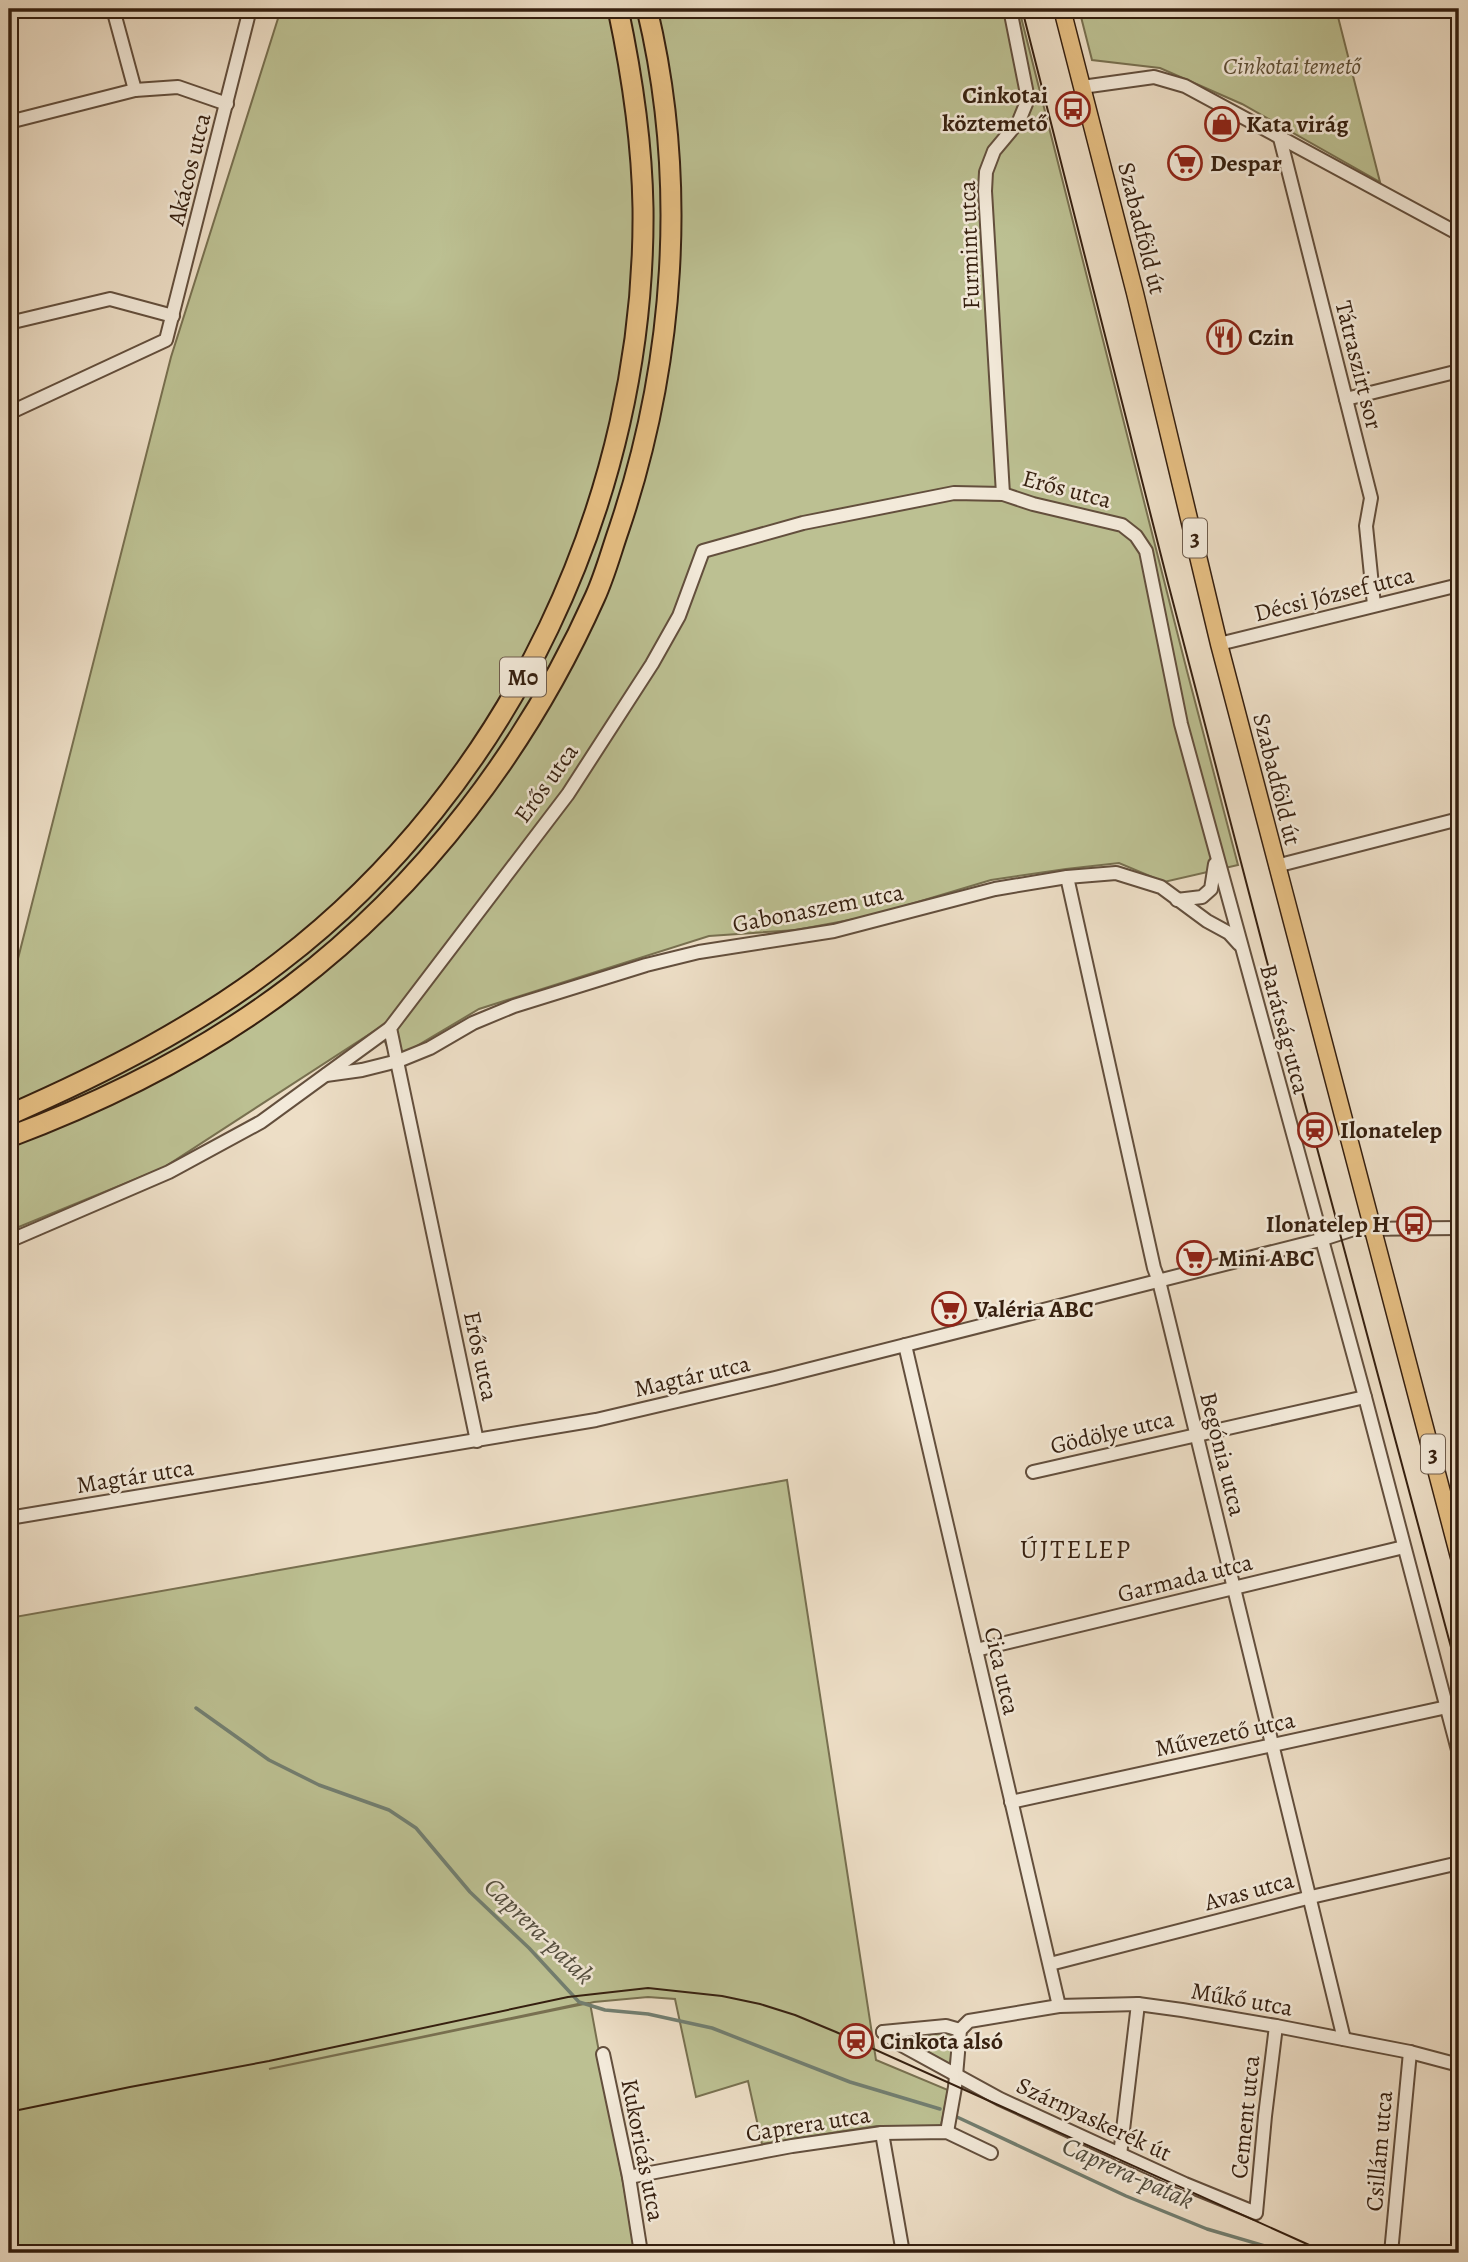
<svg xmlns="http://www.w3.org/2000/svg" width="1468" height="2262" font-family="Alegreya,serif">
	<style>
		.green { fill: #bcc092; stroke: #787050; stroke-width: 2; fill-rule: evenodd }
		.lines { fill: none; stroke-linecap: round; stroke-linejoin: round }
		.stream { stroke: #727e70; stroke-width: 3.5 }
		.minor-casing { stroke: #634f3d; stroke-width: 16 }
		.major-casing { stroke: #351f0f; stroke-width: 19 }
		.highway-casing { stroke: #351f0f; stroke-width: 23 }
		.minor { stroke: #f3eada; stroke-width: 12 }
		.major { stroke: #e6bf83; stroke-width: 16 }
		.highway { stroke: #e6bf83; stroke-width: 19 }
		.tram { stroke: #351f0f; stroke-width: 2 }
		.labels { text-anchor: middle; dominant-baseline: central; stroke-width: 5; stroke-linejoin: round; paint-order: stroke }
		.shield { fill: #f3eada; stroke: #6e5c4c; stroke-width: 2 }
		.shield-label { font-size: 23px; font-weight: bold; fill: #351f0f }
		.park-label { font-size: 24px; font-style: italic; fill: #5e4f36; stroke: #f3eada }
		.poi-label { font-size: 24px; font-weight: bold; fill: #351f0f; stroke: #f3eada; text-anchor: start }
		.street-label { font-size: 24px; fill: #351f0f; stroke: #f3eada }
		.neighbourhood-label { font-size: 26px; letter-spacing: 2px; fill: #351f0f; stroke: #f3eada }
		.water-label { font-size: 26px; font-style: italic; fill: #534e3f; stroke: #f3eada }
	</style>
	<rect width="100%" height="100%" fill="#eddec6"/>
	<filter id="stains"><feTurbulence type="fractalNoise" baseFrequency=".00286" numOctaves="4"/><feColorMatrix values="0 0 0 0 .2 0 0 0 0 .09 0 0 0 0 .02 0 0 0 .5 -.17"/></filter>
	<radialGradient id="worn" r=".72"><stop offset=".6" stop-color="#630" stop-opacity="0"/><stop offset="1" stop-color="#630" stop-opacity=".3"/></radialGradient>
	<!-- green -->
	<g class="green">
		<polygon points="281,9 1019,9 1187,671 1238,865 1164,882 1119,863 1066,869 991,880 871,916 796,930 709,936 479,1009 393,1060 379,1028 163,1168 9,1231 9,994 171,357"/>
		<polygon points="1079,9 1336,9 1380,182 1242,104 1160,68 1092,60"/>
		<path d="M 787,1480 L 876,2060 L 948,2090 L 941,2126 L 877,2126 L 762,2144 L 748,2081 L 696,2097 L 675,1999 L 648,1997 L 594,2002 L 590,2003 L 636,2253 L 12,2253 L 9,2221 L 9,1618 ZM 589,2003 L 269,2069 L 578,2004 Z"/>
		<polygon points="948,2030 953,2037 950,2067 900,2037"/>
	</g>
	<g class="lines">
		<!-- stream -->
		<g class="stream">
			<polyline points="196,1708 269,1760 319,1785 389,1810 416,1828 470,1892 529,1948 579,2002 605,2010 648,2014 712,2028 850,2082 940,2109"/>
			<polyline points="957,2117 1126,2196 1207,2229 1289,2253"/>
		</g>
		<!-- minor casing -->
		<g class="minor-casing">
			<g id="minor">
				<polyline points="113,9 135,90"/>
				<polyline points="1082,87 1154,77 1185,86 1459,234"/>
				<polyline points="9,122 135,90 178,87 227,104"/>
				<polyline points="1280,138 1371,498 1366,526 1374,605"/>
				<polyline points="9,323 110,299 173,316"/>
				<polyline points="1346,399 1459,371"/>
				<polyline points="9,413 166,340 250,9"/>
				<polyline points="1003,494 985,191 986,172 994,151 1019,121 1028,99 1010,9"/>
				<polyline points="1219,644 1459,585"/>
				<polyline points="1276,866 1459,819"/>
				<polyline points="1067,877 1154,1268 1159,1281 1344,2039"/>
				<polyline points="1177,900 1202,897 1211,889 1215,864"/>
				<polyline points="326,1075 362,1070 398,1061 430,1048 473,1023 514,1006 646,965 699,952 834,931 995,889 1067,877 1116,873 1161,887 1207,921 1229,933 1239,944"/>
				<polyline points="9,1241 169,1172 261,1122 390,1028"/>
				<polyline points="905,1345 1059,2006"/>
				<polyline points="477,1441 390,1028 568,794 652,664 679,616 703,551 803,523 954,493 1003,494 1033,504 1122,525 1136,536 1146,551 1181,724 1365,1397 1459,1754"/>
				<polyline points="1033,1472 1365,1397"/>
				<polyline points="9,1518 596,1420 775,1378 1130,1288 1320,1240 1354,1229 1459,1228"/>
				<polyline points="976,1650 1404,1547"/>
				<polyline points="1011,1802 1447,1707"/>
				<polyline points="1050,1964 1311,1897 1459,1863"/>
				<polyline points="883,2032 896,2042 1000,2099 1185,2184 1256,2213 1265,2116 1276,2026"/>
				<polyline points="883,2032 946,2026 960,2030"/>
				<polyline points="603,2054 629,2177 641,2253"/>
				<polyline points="947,2132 955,2087 960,2030 969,2021 1059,2006 1138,2004 1182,2010 1276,2026 1410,2052 1459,2065"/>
				<polyline points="882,2133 903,2253"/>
				<polyline points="1120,2155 1138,2004"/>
				<polyline points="629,2177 792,2146 882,2133 947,2132 991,2153"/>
				<polyline points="1391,2253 1410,2052"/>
			</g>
		</g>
		<!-- major casing -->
		<g class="major-casing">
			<polyline id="major" points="1062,9 1135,293 1219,644 1459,1557"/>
		</g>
		<!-- highway casing -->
		<g class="highway-casing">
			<g id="highway">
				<path d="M 9,1115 C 105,1073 197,1026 280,962 C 510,786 646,497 643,208 C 642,141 632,75 618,9"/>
				<path d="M 9,1137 C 110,1099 204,1052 291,986 C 423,886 528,747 595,597 C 605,575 611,552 619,529 C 675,363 688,180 647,9"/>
			</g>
		</g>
		<!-- minor -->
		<use href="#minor" class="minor"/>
		<!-- major -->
		<use href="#major" class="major"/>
		<!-- highway -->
		<use href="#highway" class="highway"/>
		<!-- tram -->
		<g class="tram">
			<polyline points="1022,9 1168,583 1266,958 1459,1677"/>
			<polyline points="9,2112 130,2087 269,2061 568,1997 648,1988 722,1996 760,2004 795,2015 836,2032 1327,2253"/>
		</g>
	</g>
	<!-- icons -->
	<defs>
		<g id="bus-ring" transform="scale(1.75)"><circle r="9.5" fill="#f3eada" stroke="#8f2418" stroke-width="1.5"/><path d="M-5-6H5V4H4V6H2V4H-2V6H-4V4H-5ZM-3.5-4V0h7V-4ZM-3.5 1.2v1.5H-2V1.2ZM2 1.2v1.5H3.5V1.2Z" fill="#8f2418"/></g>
		<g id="shop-ring" transform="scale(1.75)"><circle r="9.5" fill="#f3eada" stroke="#8f2418" stroke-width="1.5"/><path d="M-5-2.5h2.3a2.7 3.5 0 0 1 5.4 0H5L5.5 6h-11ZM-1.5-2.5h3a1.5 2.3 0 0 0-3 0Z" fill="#8f2418"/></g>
		<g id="supermarket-ring" transform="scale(1.75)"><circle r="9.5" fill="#f3eada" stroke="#8f2418" stroke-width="1.5"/><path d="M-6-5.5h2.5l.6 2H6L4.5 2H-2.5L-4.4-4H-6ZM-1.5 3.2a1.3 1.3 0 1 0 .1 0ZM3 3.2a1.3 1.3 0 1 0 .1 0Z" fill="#8f2418"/></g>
		<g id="restaurant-ring" transform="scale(1.75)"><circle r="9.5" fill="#f3eada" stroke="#8f2418" stroke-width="1.5"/><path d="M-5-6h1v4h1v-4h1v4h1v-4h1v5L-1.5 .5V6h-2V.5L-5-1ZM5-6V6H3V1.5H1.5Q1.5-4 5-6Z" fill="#8f2418"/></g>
		<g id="station-ring" transform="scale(1.75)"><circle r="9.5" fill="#f3eada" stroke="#8f2418" stroke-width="1.5"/><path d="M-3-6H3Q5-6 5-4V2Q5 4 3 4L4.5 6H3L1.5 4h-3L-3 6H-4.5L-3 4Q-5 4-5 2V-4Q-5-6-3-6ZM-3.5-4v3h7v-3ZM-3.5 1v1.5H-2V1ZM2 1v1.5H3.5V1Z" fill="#8f2418"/></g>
	</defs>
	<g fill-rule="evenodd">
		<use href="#bus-ring" x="1073" y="109"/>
		<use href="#shop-ring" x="1222" y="124"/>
		<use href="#supermarket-ring" x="1185" y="163"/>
		<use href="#restaurant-ring" x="1224" y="337"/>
		<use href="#station-ring" x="1315" y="1130"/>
		<use href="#bus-ring" x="1414" y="1224"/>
		<use href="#supermarket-ring" x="1194" y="1258"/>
		<use href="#supermarket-ring" x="949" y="1309"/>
		<use href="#station-ring" x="856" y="2041"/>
	</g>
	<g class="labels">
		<!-- shield labels -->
		<g class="shield">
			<rect x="1183" y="518.5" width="24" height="39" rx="5"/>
			<rect x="500" y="657.5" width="46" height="39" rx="5"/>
			<rect x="1421" y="1434.5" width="24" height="39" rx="5"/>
		</g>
		<g class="shield-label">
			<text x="1195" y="538">3</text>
			<text x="523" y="677">M0</text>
			<text x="1433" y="1454">3</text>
		</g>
		<!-- park labels -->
		<g class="park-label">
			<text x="1292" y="66">Cinkotai temető</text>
		</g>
		<!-- poi labels -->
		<g class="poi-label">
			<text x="1048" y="95" text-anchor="end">Cinkotai<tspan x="1048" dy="28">köztemető</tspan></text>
			<text x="1246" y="124">Kata virág</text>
			<text x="1210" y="163">Despar</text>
			<text x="1248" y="337">Czin</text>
			<text x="1340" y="1130">Ilonatelep</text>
			<text x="1390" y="1224" text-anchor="end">Ilonatelep H</text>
			<text x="1218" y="1258">Mini ABC</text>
			<text x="974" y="1309">Valéria ABC</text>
			<text x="880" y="2041">Cinkota alsó</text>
		</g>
		<!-- street labels -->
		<g class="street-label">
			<text transform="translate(189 169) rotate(-76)">Akácos utca</text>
			<text transform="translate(1142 228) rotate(76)">Szabadföld út</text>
			<text transform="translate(969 245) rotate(-92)">Furmint utca</text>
			<text transform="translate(1359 365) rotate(76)">Tátraszirt sor</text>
			<text transform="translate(1067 489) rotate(15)">Erős utca</text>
			<text transform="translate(1334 594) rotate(-14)">Décsi József utca</text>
			<text transform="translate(1277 779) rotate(76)">Szabadföld út</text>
			<text transform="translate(546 783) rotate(-54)">Erős utca</text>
			<text transform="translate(818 908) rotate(-11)">Gabonaszem utca</text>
			<text transform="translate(1285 1029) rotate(75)">Barátság utca</text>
			<text transform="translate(481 1356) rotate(78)">Erős utca</text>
			<text transform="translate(692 1376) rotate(-13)">Magtár utca</text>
			<text transform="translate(1112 1432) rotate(-13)">Gödölye utca</text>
			<text transform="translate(1223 1454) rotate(76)">Begónia utca</text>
			<text transform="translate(135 1476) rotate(-9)">Magtár utca</text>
			<text transform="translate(1185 1578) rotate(-14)">Garmada utca</text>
			<text transform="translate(1002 1671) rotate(77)">Cica utca</text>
			<text transform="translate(1225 1734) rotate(-12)">Művezető utca</text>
			<text transform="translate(1249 1891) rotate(-15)">Avas utca</text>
			<text transform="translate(1242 1999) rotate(10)">Műkő utca</text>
			<text transform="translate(1245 2117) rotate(-84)">Cement utca</text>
			<text transform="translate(1094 2119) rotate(25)">Szárnyaskerék út</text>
			<text transform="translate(808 2124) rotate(-9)">Caprera utca</text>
			<text transform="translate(643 2150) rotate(79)">Kukoricás utca</text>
			<text transform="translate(1379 2151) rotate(-85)">Csillám utca</text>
		</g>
		<!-- neighbourhood labels -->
		<g class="neighbourhood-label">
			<text x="1076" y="1549">ÚJTELEP</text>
		</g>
		<!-- water labels -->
		<g class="water-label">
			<text transform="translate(539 1931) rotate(44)">Caprera-patak</text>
			<text transform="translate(1128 2173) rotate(24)">Caprera-patak</text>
		</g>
	</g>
	<!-- margin -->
	<rect width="1468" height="2262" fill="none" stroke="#eddec6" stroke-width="35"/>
	<rect x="10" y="10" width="1447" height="2241" fill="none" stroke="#351f0f" stroke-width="3.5"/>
	<rect x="18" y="18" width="1433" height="2227" fill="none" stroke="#351f0f" stroke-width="2"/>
	<rect width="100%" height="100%" filter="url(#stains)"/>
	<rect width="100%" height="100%" fill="url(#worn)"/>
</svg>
